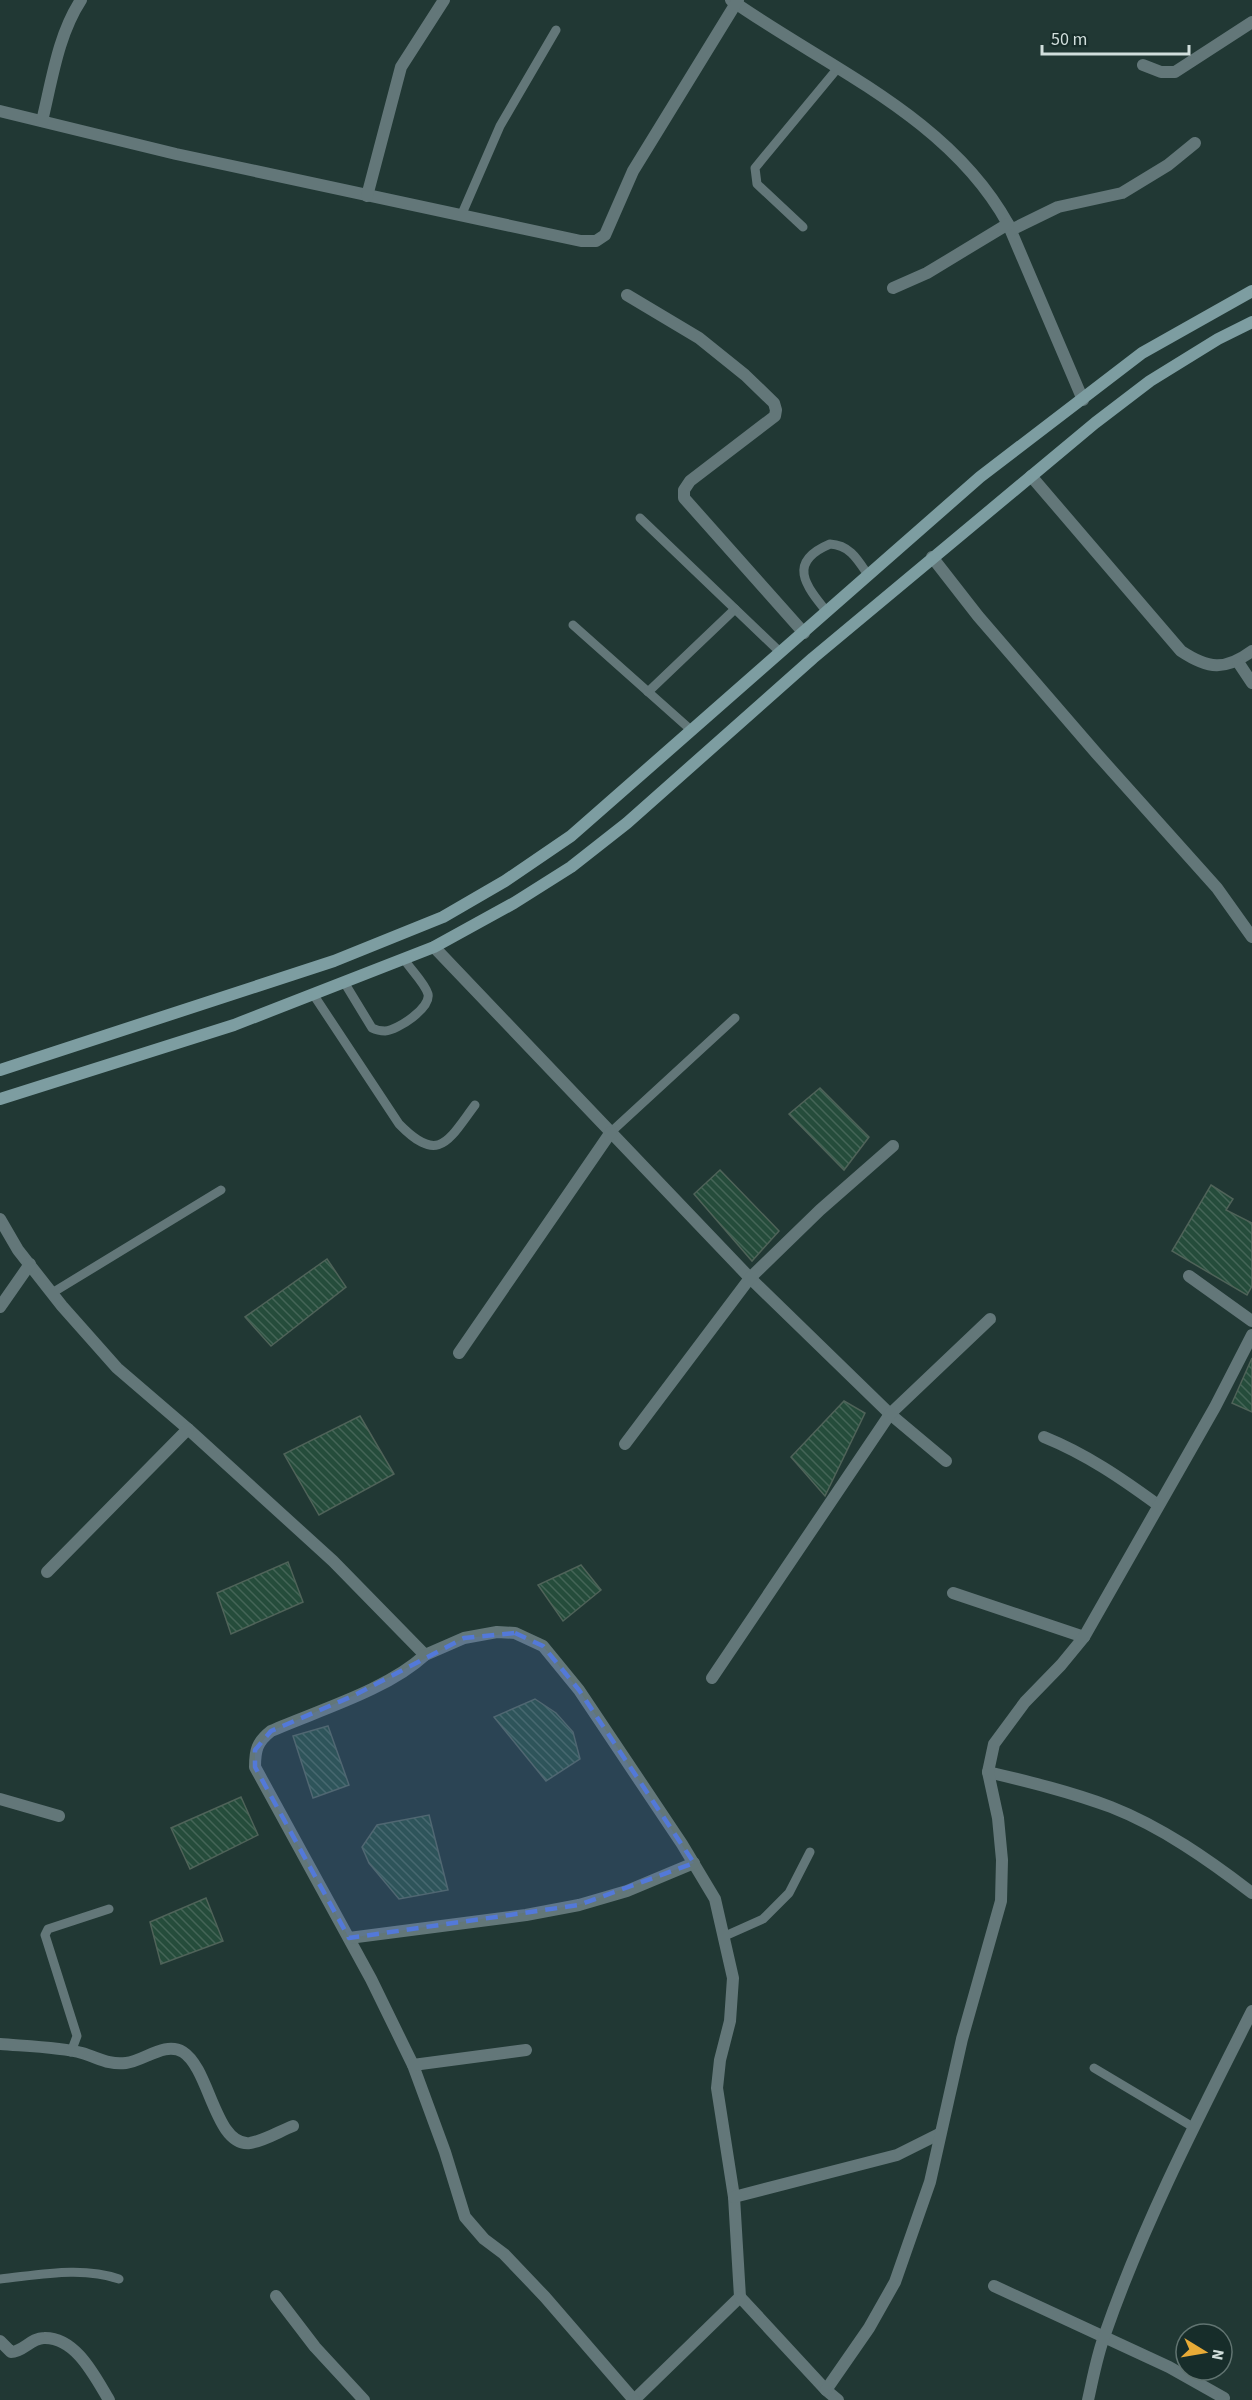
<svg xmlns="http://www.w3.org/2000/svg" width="1252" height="2400" font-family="'Source Sans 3',sans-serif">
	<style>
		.building { fill: url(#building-back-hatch); stroke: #4f6359; stroke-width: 1.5 }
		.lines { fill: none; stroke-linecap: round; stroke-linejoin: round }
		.service { stroke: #637779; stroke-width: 9 }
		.minor { stroke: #637779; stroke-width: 12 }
		.secondary { stroke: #7d9da1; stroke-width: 12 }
		.marked { fill: #5379d9; fill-opacity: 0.2; stroke: #5379d9; stroke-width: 4.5; stroke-dasharray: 12 8; stroke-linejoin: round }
	</style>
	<defs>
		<pattern id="building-back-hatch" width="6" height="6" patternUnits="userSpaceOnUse" patternTransform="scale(1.5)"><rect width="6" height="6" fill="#254c3b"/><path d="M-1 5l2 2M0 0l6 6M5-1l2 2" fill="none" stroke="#446557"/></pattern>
	</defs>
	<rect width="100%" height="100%" fill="#213834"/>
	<!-- building -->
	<g class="building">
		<polygon points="820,1088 869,1137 844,1170 789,1114"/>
		<polygon points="720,1170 779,1231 752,1261 694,1194"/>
		<polygon points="1211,1185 1233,1199 1226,1210 1252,1223 1252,1286 1247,1295 1172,1251"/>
		<polygon points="327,1259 346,1287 271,1346 245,1317"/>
		<polygon points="1252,1358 1252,1412 1232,1403"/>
		<polygon points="844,1401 865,1413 825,1496 791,1457"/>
		<polygon points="360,1416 394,1474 319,1515 284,1454"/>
		<polygon points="288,1562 303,1602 231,1634 217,1593"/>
		<polygon points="581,1565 601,1590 563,1621 538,1585"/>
		<polygon points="535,1699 556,1713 573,1732 580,1759 546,1781 494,1717"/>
		<polygon points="328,1726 349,1785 313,1798 293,1736"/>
		<polygon points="241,1797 258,1835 190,1869 171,1828"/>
		<polygon points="429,1815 448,1890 399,1899 369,1863 362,1847 377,1825"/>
		<polygon points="206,1898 223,1941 161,1964 150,1922"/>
	</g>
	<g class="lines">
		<!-- service -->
		<g class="service">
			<polyline points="461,216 500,126 556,30"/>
			<polyline points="803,227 757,184 755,168 837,69"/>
			<polyline points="640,518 781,653"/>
			<path d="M 827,612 C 805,585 787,562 830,544 C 850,545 858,560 868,575"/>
			<polyline points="573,625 691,730"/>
			<polyline points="648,692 735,609"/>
			<path d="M 344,982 L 372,1028 C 376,1030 381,1031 385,1031 C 398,1030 431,1008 428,994 C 425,983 410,969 404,959"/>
			<path d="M 313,994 L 399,1124 C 439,1165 448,1141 475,1105"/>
			<polyline points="611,1132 735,1018"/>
			<polyline points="52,1293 221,1190"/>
			<polyline points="725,1936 763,1919 789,1893 810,1852"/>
			<polyline points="71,2052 77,2036 45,1935 48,1929 109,1909"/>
			<polyline points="1094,2068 1193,2127"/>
			<path d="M 0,2279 C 39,2275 82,2266 119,2279"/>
		</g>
		<!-- minor -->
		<g class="minor">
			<path d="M 731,0 C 828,68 949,117 1008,224 L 1083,400"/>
			<polyline points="1143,65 1161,72 1175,72 1252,22"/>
			<polyline points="0,111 176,154 581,241 596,241 605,235 633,171 738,0"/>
			<path d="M 42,121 C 52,80 58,35 81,0"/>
			<polyline points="367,196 401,67 444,0"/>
			<polyline points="1011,230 1058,207 1122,193 1168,165 1195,143"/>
			<polyline points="893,288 927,273 1008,224"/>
			<polyline points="627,295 699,338 745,375 774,403 776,410 775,416 690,481 684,490 684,498 804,633"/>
			<path d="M 1031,476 L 1181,651 C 1208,669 1225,671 1252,651"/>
			<polyline points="932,557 978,616 1097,754 1217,888 1252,937"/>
			<polyline points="1238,662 1252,683"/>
			<polyline points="434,947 750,1278 890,1414 946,1461"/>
			<polyline points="0,1219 18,1250 62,1306 117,1368 188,1429 333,1561 425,1655 464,1638 497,1632 515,1633 543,1646 579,1690 682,1844 715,1899 733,1978 730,2021 720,2060 717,2088 734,2197 740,2297 634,2400"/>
			<polyline points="1189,1276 1252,1321"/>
			<polyline points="0,1307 30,1264"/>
			<polyline points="459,1353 611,1132"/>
			<path d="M 1044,1437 C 1086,1454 1121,1478 1158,1505"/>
			<polyline points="625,1444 750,1278 820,1210 893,1146"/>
			<polyline points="47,1572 188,1429"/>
			<polyline points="953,1593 1084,1637"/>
			<path d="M 425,1655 C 387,1690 319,1710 271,1731 C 257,1742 255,1750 255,1767 L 371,1979 L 413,2065 L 445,2152 L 465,2217 L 484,2239 L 504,2254 L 545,2297 L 634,2400"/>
			<polyline points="712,1678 890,1414 990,1319"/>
			<path d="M 988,1772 C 1030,1782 1071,1792 1111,1807 C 1162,1827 1209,1860 1252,1893"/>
			<polyline points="0,1799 59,1816"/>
			<polyline points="349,1938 526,1915 579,1905 627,1891 694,1863"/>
			<path d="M 0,2044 C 23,2046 61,2047 82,2053 C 99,2058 108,2065 126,2063 C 144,2061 165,2041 183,2052 C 210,2069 215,2147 250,2143 C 264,2141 280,2131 293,2126"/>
			<polyline points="413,2065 526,2050"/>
			<polyline points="734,2197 897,2155 939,2134"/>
			<polyline points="994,2286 1169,2367 1224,2398"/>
			<polyline points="276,2296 315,2347 364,2400"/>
			<polyline points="740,2297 826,2390 838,2400"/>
			<path d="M 0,2341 L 11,2352 C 23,2352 31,2338 44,2338 C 76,2337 95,2377 109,2400"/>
			<polyline points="826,2390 869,2328 895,2282 930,2182 962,2039 1001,1901 1002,1860 998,1818 988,1772 994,1744 1025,1702 1061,1665 1084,1637 1215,1407 1252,1335"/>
			<path d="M 1088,2400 C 1093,2378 1097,2355 1105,2334 C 1144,2222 1199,2116 1252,2011"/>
		</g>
		<!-- secondary -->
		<g class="secondary">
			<polyline points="0,1070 334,961 443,917 505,881 571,836 980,477 1142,353 1252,291"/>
			<polyline points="0,1099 234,1025 434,947 514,903 571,867 627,823 813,658 1095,423 1150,381 1218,339 1252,322"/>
		</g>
	</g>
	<!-- marked area -->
	<path class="marked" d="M 515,1633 L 543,1646 L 579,1690 L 694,1863 L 579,1905 L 349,1938 L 255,1767 L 255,1750 L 271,1731 L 355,1695 L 464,1638 Z"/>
	<!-- north arrow -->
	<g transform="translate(1204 2352) rotate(101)"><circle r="28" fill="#172d2a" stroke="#617471" stroke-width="1.5"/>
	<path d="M0-4.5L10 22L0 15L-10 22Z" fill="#e8ab37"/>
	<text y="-9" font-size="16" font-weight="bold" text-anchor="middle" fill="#d1dedc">N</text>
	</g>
	<!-- scale -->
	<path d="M1042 45v9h147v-9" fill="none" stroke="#d1dedc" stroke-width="3"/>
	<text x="1051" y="45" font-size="18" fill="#d1dedc" stroke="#172d2a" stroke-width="4.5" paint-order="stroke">50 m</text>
</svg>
